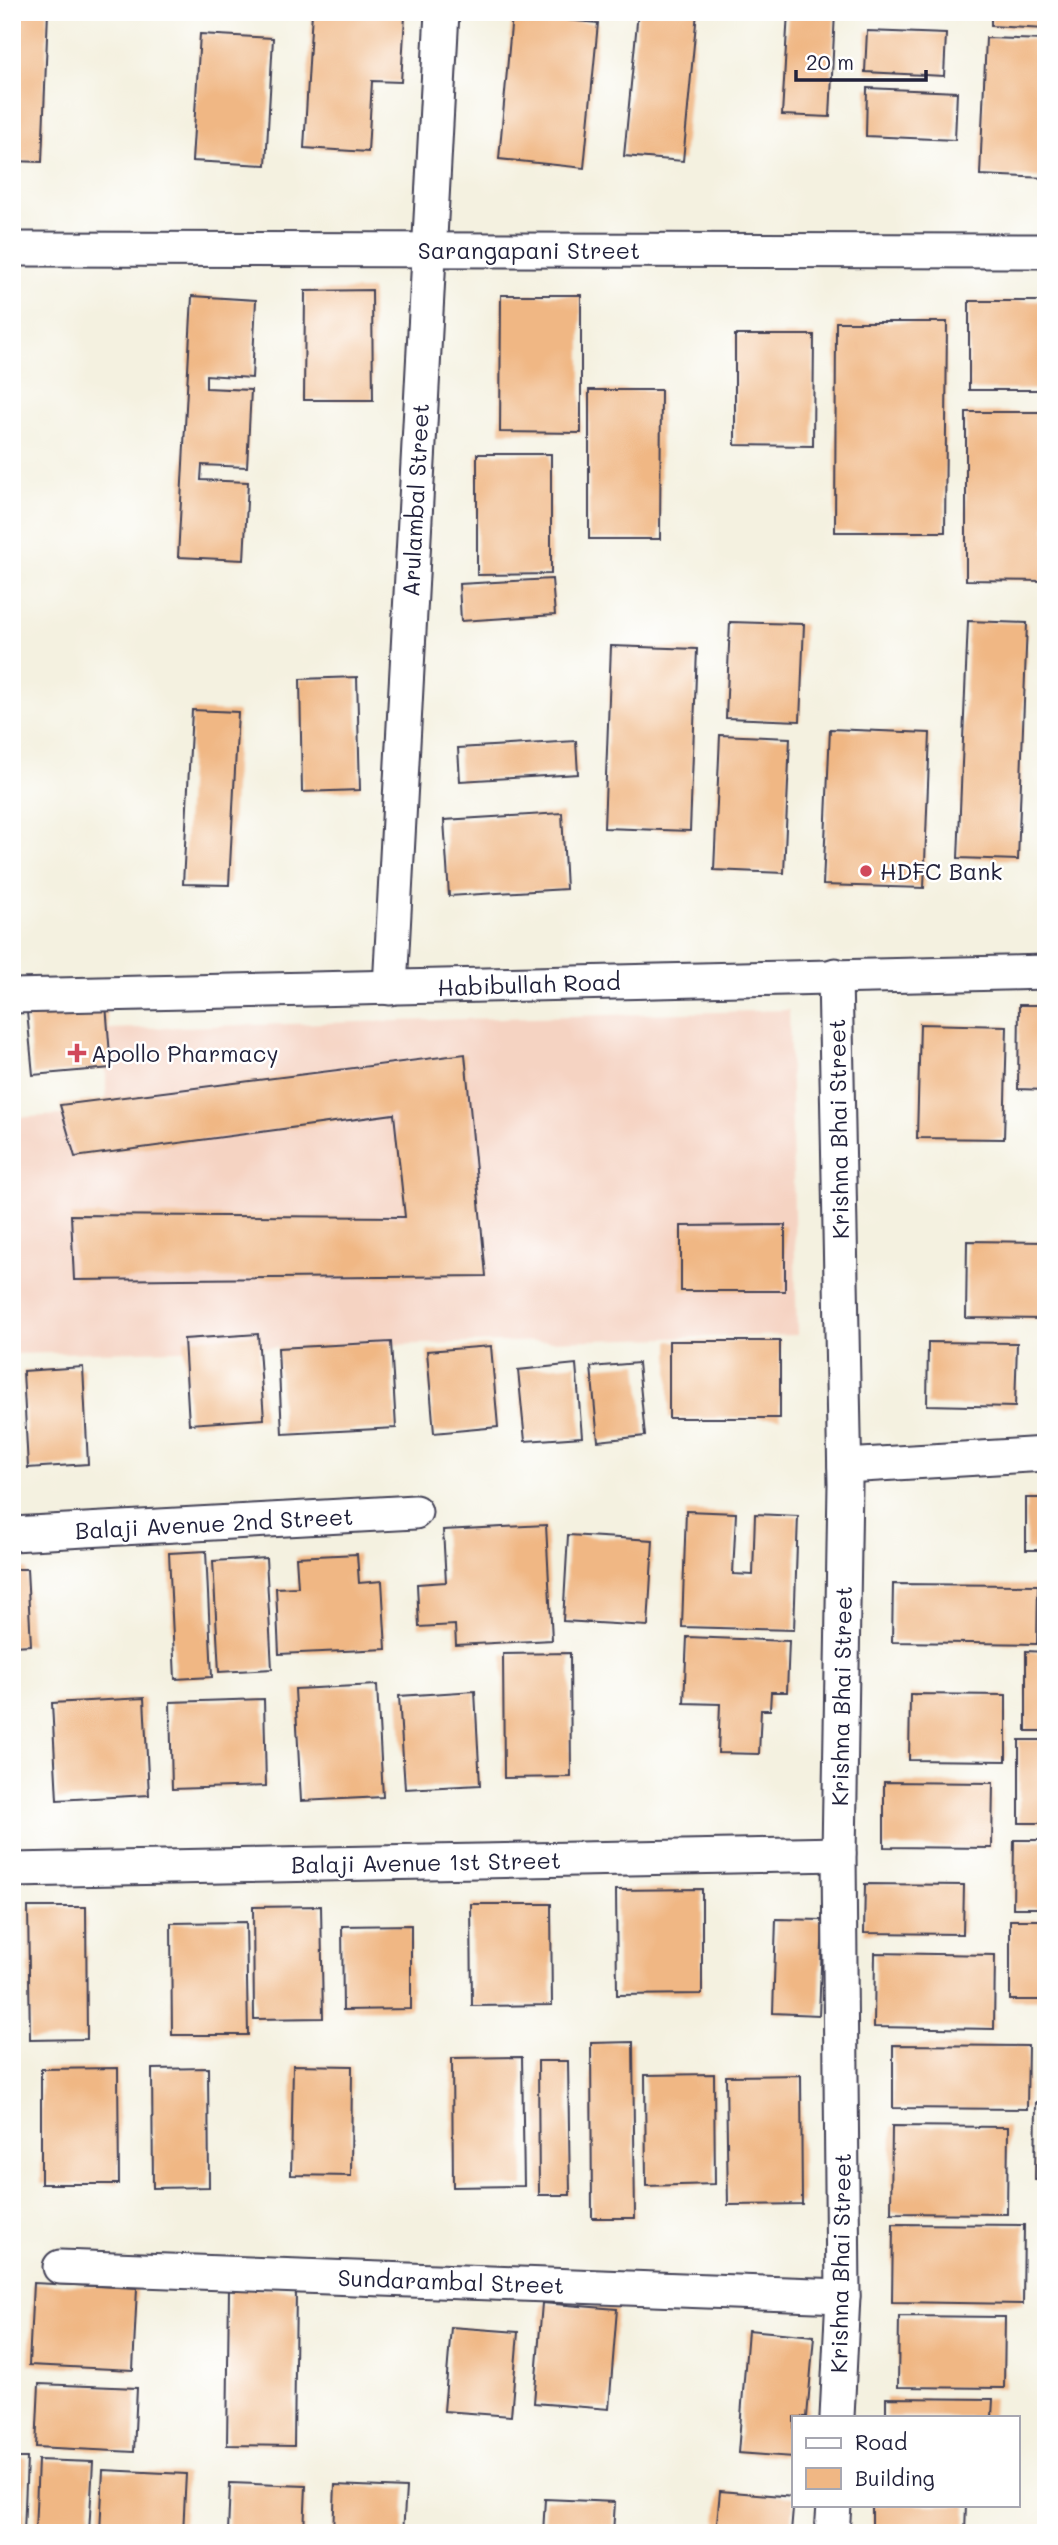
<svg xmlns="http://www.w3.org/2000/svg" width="1058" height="2545" font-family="Mali,sans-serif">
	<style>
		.built { fill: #f5d3c2 }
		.building { fill: #f0b784 }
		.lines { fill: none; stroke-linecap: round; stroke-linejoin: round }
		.street-casing { stroke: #424154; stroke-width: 37 }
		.street { stroke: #fff; stroke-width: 33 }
		.poi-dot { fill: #d1495b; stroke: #fff; stroke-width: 2.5 }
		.labels { text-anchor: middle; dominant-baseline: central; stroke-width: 5; stroke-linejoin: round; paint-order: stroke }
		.street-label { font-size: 23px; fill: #22223b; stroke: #fff }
		.poi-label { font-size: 23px; fill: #22223b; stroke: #fff; text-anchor: start }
	</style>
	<rect width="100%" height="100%" fill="#fff"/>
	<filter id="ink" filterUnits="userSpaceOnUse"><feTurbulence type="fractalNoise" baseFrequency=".0143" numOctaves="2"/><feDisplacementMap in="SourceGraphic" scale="14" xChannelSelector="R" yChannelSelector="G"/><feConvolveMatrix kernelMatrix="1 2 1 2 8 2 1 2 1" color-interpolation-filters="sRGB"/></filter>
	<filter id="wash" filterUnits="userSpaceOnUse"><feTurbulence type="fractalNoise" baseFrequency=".00686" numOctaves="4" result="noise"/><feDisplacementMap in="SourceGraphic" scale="28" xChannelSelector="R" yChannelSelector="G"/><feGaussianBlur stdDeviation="1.57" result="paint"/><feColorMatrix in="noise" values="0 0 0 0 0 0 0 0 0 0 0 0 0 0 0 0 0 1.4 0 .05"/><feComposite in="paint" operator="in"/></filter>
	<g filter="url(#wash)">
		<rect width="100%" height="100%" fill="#f4f1e0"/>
		<!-- built -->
		<polygon class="built" points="789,1010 797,1335 12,1354 12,1118 106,1112 106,1029"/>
		<g id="blocks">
			<!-- building -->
			<g class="building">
				<polygon points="12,12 48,12 42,162 12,161"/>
				<polygon points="312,12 405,16 401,82 372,81 368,152 304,148"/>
				<polygon points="638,12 697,12 683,161 624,156"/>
				<polygon points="788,12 835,12 830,117 782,115"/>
				<polygon points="991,12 1046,12 1046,29 991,26"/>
				<polygon points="512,15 598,23 584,168 499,159"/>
				<polygon points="867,31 946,34 944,76 865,72"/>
				<polygon points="200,34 273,38 266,165 192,161"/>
				<polygon points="986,38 1046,40 1046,178 980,175"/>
				<polygon points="867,88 957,92 955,140 866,136"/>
				<polygon points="372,290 373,400 304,400 305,291"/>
				<polygon points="501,295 581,295 581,433 500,432"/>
				<polygon points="192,296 256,300 252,378 206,375 206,388 251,390 247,467 202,465 201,480 248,482 244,560 178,557"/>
				<rect x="969" y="301" width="77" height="89"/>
				<polygon points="836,322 947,322 945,532 835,532"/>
				<polygon points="735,335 814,335 813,446 735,445"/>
				<polygon points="589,390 661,390 660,539 589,539"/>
				<polygon points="966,412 1046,412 1046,581 966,580"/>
				<polygon points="477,454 551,454 551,574 477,575"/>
				<polygon points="552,579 555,615 461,621 459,584"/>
				<polygon points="968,621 1027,623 1018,860 958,858"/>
				<polygon points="730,622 804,624 800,721 726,718"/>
				<polygon points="611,646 697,649 690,831 604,828"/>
				<polygon points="357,677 360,790 302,792 300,679"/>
				<polygon points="192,710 238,712 229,885 183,884"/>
				<polygon points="830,729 930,733 924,888 823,885"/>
				<polygon points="720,735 790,738 784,873 714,870"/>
				<polygon points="576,741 578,774 460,781 458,748"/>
				<polygon points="562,813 566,889 449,896 444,820"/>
				<polygon points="106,1004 111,1068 33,1075 27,1012"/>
				<polygon points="1019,1005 1046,1005 1046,1090 1018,1089"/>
				<polygon points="920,1024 1007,1026 1004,1139 917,1138"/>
				<polygon points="465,1054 486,1276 74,1280 71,1215 405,1217 394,1114 75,1157 60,1105"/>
				<polygon points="785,1225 785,1291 681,1291 681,1226"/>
				<polygon points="967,1241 1046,1242 1046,1319 966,1318"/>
				<polygon points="258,1334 264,1419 189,1424 184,1339"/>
				<rect x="669" y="1341" width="111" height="77"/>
				<polygon points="391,1342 396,1428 282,1434 278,1348"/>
				<polygon points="928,1342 1017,1343 1015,1407 927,1405"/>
				<polygon points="491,1346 498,1427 434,1433 427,1351"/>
				<polygon points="638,1363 645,1436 598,1441 591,1367"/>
				<polygon points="576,1364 582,1437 525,1441 518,1370"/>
				<polygon points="83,1367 88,1464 28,1468 23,1371"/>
				<rect x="1026" y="1498" width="20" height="52"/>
				<polygon points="686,1511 736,1513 733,1574 753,1575 755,1514 798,1516 794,1630 682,1627"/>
				<polygon points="546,1525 552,1640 456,1645 455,1625 419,1627 417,1584 446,1582 443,1530"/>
				<polygon points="568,1535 653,1540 648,1626 563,1621"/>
				<polygon points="206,1551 212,1677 175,1679 169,1553"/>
				<polygon points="357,1554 359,1583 382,1581 386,1649 279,1654 276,1588 298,1587 296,1557"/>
				<polygon points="266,1558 272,1669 219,1672 213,1561"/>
				<polygon points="12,1569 27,1569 31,1645 12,1646"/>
				<polygon points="893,1584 1038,1585 1037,1644 892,1642"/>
				<polygon points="687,1637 789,1641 787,1692 771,1692 770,1710 761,1710 759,1754 718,1753 720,1704 684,1703"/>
				<polygon points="1026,1651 1046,1652 1046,1731 1026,1731"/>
				<polygon points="570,1653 571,1777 504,1778 503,1654"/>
				<polygon points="377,1685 383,1797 301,1801 295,1689"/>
				<polygon points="475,1691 480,1785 405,1789 399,1696"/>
				<polygon points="910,1694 1006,1695 1006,1761 909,1760"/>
				<polygon points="144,1698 149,1795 57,1800 52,1703"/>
				<polygon points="264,1699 266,1786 172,1789 170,1702"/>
				<rect x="1019" y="1740" width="27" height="83"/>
				<polygon points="884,1782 993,1783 992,1848 884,1847"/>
				<polygon points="1014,1840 1046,1840 1046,1908 1013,1908"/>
				<polygon points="865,1884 964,1885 963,1934 864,1933"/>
				<polygon points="702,1889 702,1994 617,1995 616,1890"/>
				<polygon points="471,1904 551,1904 552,2005 472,2006"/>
				<polygon points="321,1906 323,2018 254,2019 253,1907"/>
				<polygon points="28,1907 86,1907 87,2039 30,2040"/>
				<polygon points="776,1919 823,1920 819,2015 773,2013"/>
				<rect x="1010" y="1920" width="36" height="80"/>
				<polygon points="246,1922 248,2035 172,2035 171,1923"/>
				<polygon points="411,1925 411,2009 343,2010 342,1926"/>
				<polygon points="875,1953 995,1955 994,2029 874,2027"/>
				<polygon points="1041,2020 1046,2020 1046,2085 1040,2085"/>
				<polygon points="633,2042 635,2218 592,2218 591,2043"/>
				<polygon points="893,2045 1028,2046 1027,2109 893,2108"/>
				<polygon points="522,2057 524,2186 453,2187 452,2058"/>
				<polygon points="538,2061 568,2061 570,2195 539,2195"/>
				<polygon points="293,2065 352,2066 351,2176 291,2175"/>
				<polygon points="118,2068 119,2184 41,2184 41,2069"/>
				<polygon points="208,2068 209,2187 153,2188 152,2069"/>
				<polygon points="714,2074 715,2184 646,2186 645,2075"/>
				<polygon points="801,2075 802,2204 728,2205 726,2076"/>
				<polygon points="1036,2102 1046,2102 1046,2180 1035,2180"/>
				<polygon points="892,2126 1008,2127 1007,2214 891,2213"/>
				<polygon points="893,2224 1024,2225 1023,2304 892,2302"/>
				<polygon points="33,2283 137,2288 133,2370 29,2365"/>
				<polygon points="229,2288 296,2290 294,2446 227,2445"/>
				<polygon points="542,2303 617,2309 609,2409 534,2403"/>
				<polygon points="899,2316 1005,2317 1004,2388 898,2387"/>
				<polygon points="451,2327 518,2332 511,2416 444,2411"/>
				<polygon points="748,2330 814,2336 807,2417 794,2417 794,2457 738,2453"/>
				<polygon points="39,2384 137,2388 134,2452 36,2447"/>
				<polygon points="886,2398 993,2399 992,2417 886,2417"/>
				<polygon points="12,2458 27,2458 24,2533 12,2533"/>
				<polygon points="38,2460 93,2462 89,2533 35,2533"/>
				<polygon points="103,2470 186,2474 183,2533 100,2533"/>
				<polygon points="230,2483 306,2486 304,2533 228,2533"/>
				<polygon points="335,2485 406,2488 403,2533 333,2533"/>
				<polygon points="720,2491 794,2497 791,2533 716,2533"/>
				<polygon points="545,2499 615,2502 613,2533 543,2533"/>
				<polygon points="872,2505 966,2505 965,2533 872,2533"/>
			</g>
		</g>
	</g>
	<g filter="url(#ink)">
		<use href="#blocks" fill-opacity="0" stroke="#424154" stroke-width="2"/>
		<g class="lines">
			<!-- street casing -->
			<g class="street-casing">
				<g id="street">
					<polyline points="12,249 1046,251"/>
					<polyline points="835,975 845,1484 839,1854 843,2296 837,2417"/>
					<polyline points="390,988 442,12"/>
					<polyline points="12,996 1046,972"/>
					<polyline points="845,1466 1046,1454"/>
					<polyline points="12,1534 415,1512"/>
					<polyline points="12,1870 839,1854"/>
					<polyline points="60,2267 843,2296"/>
					<polyline points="832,2533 834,2505"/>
				</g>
			</g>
			<!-- street -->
			<use href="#street" class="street"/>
		</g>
	</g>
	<!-- markers -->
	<g class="poi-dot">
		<circle cx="866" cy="871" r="7"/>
		<path d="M73.5 1042.5h7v7h7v7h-7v7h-7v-7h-7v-7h7z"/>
	</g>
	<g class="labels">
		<!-- street labels -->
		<g class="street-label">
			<text x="529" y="250">Sarangapani Street</text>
			<text transform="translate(415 500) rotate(-87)">Arulambal Street</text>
			<text transform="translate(529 984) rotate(-2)">Habibullah Road</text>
			<text transform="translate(838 1129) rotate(-91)">Krishna Bhai Street</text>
			<text transform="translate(214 1523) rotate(-3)">Balaji Avenue 2nd Street</text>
			<text transform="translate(841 1696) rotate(-89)">Krishna Bhai Street</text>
			<text transform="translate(426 1862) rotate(-1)">Balaji Avenue 1st Street</text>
			<text transform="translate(840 2263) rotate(-89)">Krishna Bhai Street</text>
			<text transform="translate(451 2281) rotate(2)">Sundarambal Street</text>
		</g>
		<!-- poi labels -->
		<g class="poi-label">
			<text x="880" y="871">HDFC Bank</text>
			<text x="91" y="1053">Apollo Pharmacy</text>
		</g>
	</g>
	<!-- margin -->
	<rect width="1058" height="2545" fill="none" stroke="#fff" stroke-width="42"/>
	<!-- legend -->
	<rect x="792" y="2416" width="228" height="91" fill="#ffffff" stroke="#a7a7b1" stroke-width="2"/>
	<rect x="806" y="2438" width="35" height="10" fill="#ffffff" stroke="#a7a7b1" stroke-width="2"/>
	<text x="855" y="2450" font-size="21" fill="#22223b">Road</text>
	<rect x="806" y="2468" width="35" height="21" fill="#f0b784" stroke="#a7a7b1" stroke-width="2"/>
	<text x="855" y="2486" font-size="21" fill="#22223b">Building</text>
	<!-- scale -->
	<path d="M796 70v10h130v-10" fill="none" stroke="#22223b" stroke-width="3.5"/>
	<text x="806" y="70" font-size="21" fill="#22223b" stroke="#ffffff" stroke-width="5" paint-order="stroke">20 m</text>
</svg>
